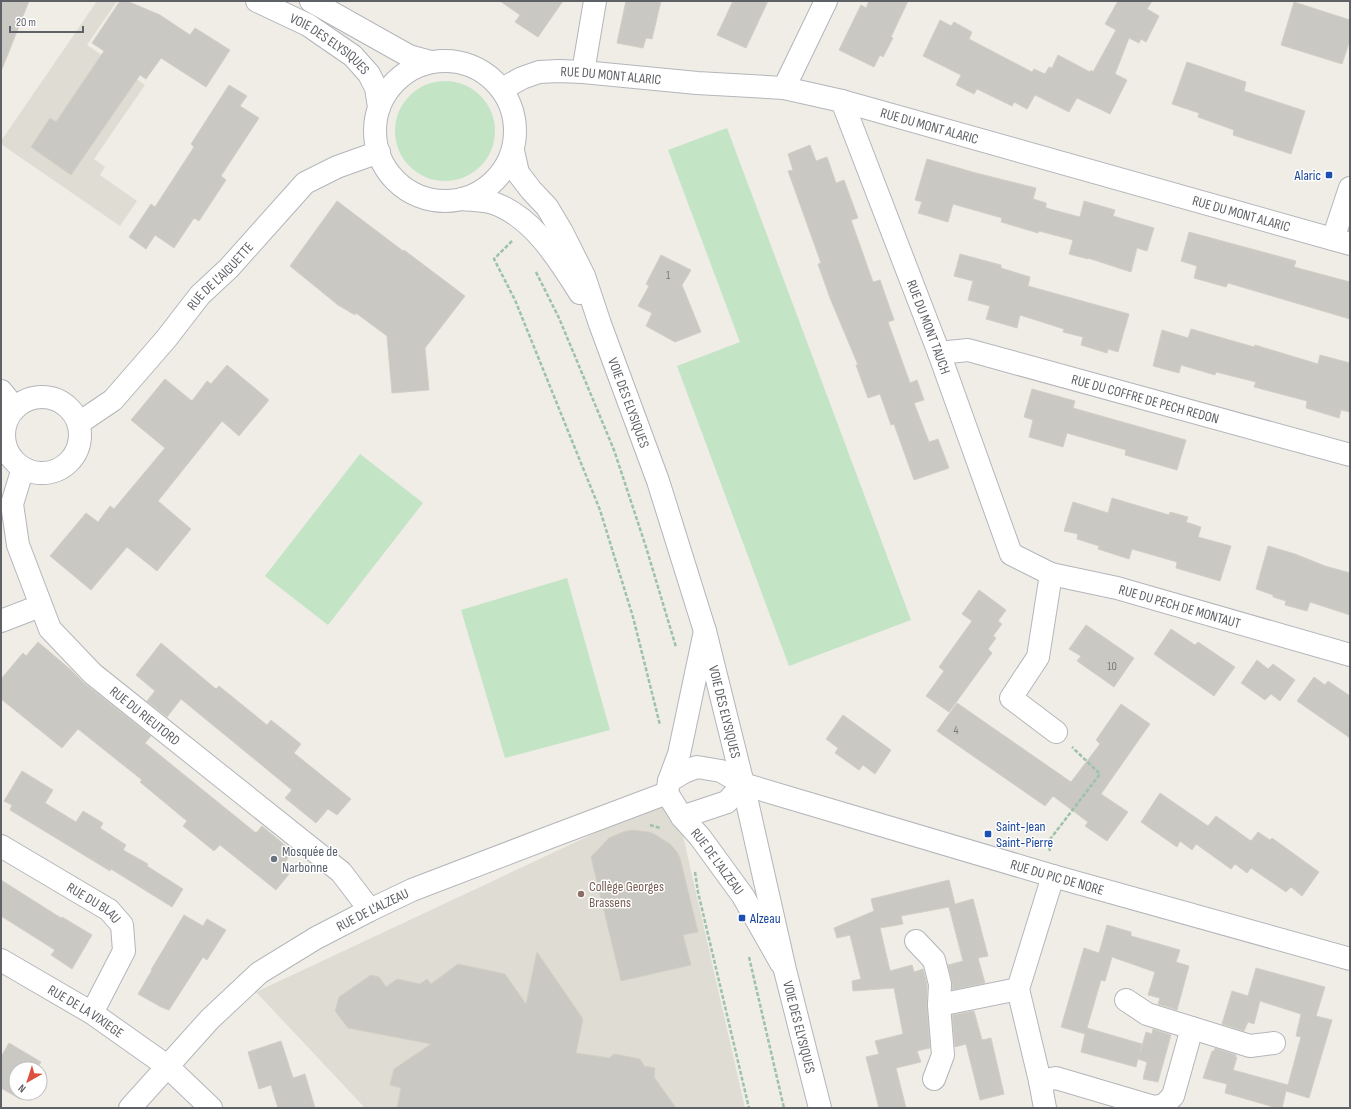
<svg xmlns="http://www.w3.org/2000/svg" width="1351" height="1109" font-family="'Sofia Sans Condensed',sans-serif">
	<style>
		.education { fill: #dfdcd4 }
		.green { fill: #c4e4c6 }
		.building { fill: #cac8c2; stroke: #d3cfc5 }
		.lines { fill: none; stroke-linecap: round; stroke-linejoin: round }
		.lane-casing { stroke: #b3b6ba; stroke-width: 15 }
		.street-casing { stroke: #b3b6ba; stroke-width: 24 }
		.secondary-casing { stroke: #b2b5ba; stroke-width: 24 }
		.path { stroke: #9cc2a9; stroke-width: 2.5; stroke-dasharray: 4 2; stroke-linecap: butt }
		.lane { stroke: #fff; stroke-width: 13 }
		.street { stroke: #fff; stroke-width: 22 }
		.secondary { stroke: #fff; stroke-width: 22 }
		.transit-dot { fill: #1a4fb4; stroke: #fff; stroke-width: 1.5 }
		.worship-dot { fill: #6b7280; stroke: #fff; stroke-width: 1.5 }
		.education-dot { fill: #8d6e63; stroke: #fff; stroke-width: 1.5 }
		.labels { text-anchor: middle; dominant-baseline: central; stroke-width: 3; stroke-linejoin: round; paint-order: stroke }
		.number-label { font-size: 12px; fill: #797b7c }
		.street-label { font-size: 14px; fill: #5e6165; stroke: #fff }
		.transit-label { font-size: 14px; fill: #164399; stroke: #fff; text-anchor: start }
		.worship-label { font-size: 14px; fill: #5b616d; stroke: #fff; text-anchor: start }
		.education-label { font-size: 14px; fill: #785e54; stroke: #fff; text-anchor: start }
	</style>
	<rect width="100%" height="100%" fill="#efede6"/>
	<!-- education -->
	<g class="education">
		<polygon points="97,1 117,1 87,45 145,85 94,159 105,167 100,175 137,201 120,226 1,144 1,141"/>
		<polygon points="674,796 745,1108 365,1108 256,992"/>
	</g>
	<!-- green -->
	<g class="green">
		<circle cx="445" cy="131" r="50"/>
		<polygon points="727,128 911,620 789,666 677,366 740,342 668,150"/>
		<polygon points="360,454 423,503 328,625 265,576"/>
		<polygon points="567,578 610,730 505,758 461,610"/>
	</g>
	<!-- building -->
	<g class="building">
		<polygon points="1,1 29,1 2,69 1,69"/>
		<polygon points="120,1 127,1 160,15 190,35 195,28 230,50 206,87 161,58 146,79 140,75 71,175 31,147 50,118 56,122 104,51 92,43"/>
		<polygon points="500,1 563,1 538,37 515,22 520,15"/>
		<polygon points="626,1 661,1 652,39 646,38 643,48 617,43"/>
		<polygon points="733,1 768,1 746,48 717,35"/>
		<polygon points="869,1 908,1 891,37 893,38 883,57 880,55 874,67 839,50 861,5 866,8"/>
		<polygon points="1118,1 1152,1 1147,9 1159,16 1146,42 1141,39 1139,43 1129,38 1115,74 1127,80 1110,114 1077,98 1069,112 1035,95 1027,109 1014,102 1012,106 977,89 974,94 956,85 961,75 923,56 940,20 951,26 954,22 972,32 969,39 1032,72 1034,69 1045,74 1049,67 1052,68 1058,55 1090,72 1091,70 1093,72 1116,30 1105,24"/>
		<polygon points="1294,2 1350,20 1350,40 1342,64 1281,45"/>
		<polygon points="1187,62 1246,82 1244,91 1305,111 1291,154 1233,135 1234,130 1198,117 1199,113 1172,104"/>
		<polygon points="229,85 247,96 240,106 259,118 221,176 226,180 199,221 194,218 174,248 155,235 146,249 129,237 151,204 155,207 194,147 191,144"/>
		<polygon points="810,145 816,161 827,157 836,183 844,180 858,218 851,220 873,282 880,280 894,320 888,322 910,383 917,380 924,400 914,403 929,442 938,439 949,468 914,480 894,424 891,425 880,394 868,398 856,365 858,365 830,298 818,264 821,263 788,171 793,170 788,154"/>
		<polygon points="927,159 976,173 1036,188 1033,199 1046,203 1046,208 1080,217 1084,201 1115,210 1113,216 1154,228 1147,251 1137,248 1131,272 1088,258 1088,259 1069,254 1073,240 1039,231 1038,233 1001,222 1002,218 953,204 948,222 918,213 922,202 915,200"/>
		<polygon points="337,201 403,251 404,250 465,296 425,348 429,390 392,393 387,336 356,313 355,315 338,305 290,266"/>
		<polygon points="1189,232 1296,261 1294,267 1350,282 1350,319 1228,283 1226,287 1194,278 1197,266 1181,261"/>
		<polygon points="960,254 1001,265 1001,268 1030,277 1028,286 1129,314 1118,352 1108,349 1107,353 1081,345 1083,337 1063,332 1064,329 1020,315 1017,328 986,319 990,306 968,300 973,281 954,276"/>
		<polygon points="661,255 691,270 682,285 701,332 675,342 646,326 652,313 638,306 649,286 646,284"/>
		<polygon points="1191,329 1254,347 1255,345 1318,364 1320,355 1350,363 1350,412 1341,410 1339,418 1306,408 1307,401 1254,387 1256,382 1216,372 1215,375 1181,365 1179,373 1153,366 1162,330 1188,338"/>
		<polygon points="227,365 269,400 239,436 222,421 158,501 191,529 157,571 127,547 91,590 50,556 86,513 98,522 110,506 114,509 165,448 131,420 165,379 192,401 207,381 211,384"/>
		<polygon points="1032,389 1075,401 1073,408 1186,440 1177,470 1125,455 1126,450 1067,433 1063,447 1029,437 1033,420 1024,417"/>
		<polygon points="1112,498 1169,515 1170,512 1188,517 1186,522 1201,527 1198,537 1231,546 1220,581 1176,568 1177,562 1132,549 1129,559 1098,549 1099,546 1077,539 1078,534 1064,531 1073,502 1108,513"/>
		<polygon points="1268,546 1295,554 1325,566 1350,573 1350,615 1310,602 1307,611 1285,605 1286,601 1273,597 1273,595 1256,589"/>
		<polygon points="979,590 1006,610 998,621 1002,624 993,636 996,638 988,649 992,653 949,712 926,696 944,671 939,667 972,621 962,614"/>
		<polygon points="1086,625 1134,658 1114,687 1077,661 1081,656 1069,649"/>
		<polygon points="1171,629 1195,645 1198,642 1235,667 1214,696 1154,654"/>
		<polygon points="38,642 71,670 85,684 151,736 145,743 177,769 256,833 262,826 293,852 281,867 289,874 276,890 220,845 214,851 183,826 187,821 140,782 142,780 78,729 62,748 1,699 1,679 23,653 26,656"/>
		<polygon points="161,643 216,689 219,686 267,725 271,720 301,744 294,753 351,799 337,815 328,809 316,823 285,798 292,790 181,699 167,717 147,701 155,691 136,675"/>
		<polygon points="1257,660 1268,669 1273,664 1295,680 1280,701 1271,694 1265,700 1241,683"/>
		<polygon points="1314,677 1325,685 1328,681 1350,696 1350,738 1297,701"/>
		<polygon points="957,703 1071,782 1100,744 1096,740 1121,704 1150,724 1101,794 1128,812 1107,841 1085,826 1088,822 1053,796 1045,806 937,731"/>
		<polygon points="843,715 891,750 875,774 863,765 859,770 835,753 838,748 826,739"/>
		<polygon points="22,771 53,790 45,803 76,822 83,811 103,823 100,828 126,845 123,850 148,864 147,866 183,889 172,907 111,869 110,871 10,810 12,805 4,801"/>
		<polygon points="1160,793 1208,826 1216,816 1251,841 1258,832 1270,840 1272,838 1319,872 1302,896 1291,887 1286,892 1251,868 1247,873 1235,864 1231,869 1196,844 1192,850 1180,841 1177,847 1141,822"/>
		<polygon points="632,830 649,832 656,835 670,844 677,852 680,858 698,932 683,935 691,965 621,981 591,857 609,838 623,832"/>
		<polygon points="1,880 61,918 62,917 92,935 72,969 51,955 55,950 1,916"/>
		<polygon points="949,880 955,904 973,899 988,956 978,958 985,983 952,990 952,981 948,965 963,961 949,907 901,916 903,924 880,928 890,971 912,965 914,972 923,969 927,985 927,1006 930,1048 917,1051 921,1062 896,1068 906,1108 879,1108 866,1057 879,1054 875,1041 903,1034 894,988 853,991 852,981 861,979 850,935 837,938 834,928 874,911 871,899"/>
		<polygon points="184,915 203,926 207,919 226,930 207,960 203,957 169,1010 161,1007 138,994 152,970 151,970"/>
		<polygon points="1107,925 1131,932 1131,936 1180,950 1176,962 1189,966 1177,1010 1158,1004 1160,998 1148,995 1155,972 1112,957 1105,981 1101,980 1087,1028 1142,1044 1140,1053 1146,1032 1152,1034 1153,1029 1171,1035 1158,1082 1143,1079 1147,1062 1138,1059 1136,1067 1081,1052 1085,1034 1061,1027 1084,948 1099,953"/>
		<polygon points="537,952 583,1019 576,1053 609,1058 614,1054 640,1059 644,1066 655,1068 654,1077 676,1108 397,1108 401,1088 390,1085 394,1069 431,1044 348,1028 335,1011 339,997 371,975 379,977 386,987 397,979 420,984 427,979 431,984 458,964 505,974 526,1004"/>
		<polygon points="1256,968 1325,987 1316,1016 1332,1020 1309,1098 1286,1091 1282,1108 1277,1108 1225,1093 1227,1084 1203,1078 1212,1051 1214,1051 1215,1048 1236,1055 1235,1057 1237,1057 1233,1070 1288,1085 1301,1037 1296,1036 1301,1014 1260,1001 1254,1024 1248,1022 1244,1031 1222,1024 1232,991 1248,996"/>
		<polygon points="974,1011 982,1040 991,1038 1004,1094 980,1100 966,1044 955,1047 952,1015"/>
		<polygon points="281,1041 293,1078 305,1074 315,1108 278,1108 271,1085 259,1089 248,1052"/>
		<polygon points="9,1043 41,1062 37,1069 16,1069 16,1093 23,1093 20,1099 1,1088 1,1057"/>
	</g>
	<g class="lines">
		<!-- lane casing -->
		<g class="lane-casing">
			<polyline id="lane" points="1,449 7,449"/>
		</g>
		<!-- street casing -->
		<g class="street-casing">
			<g id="street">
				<polyline points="583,72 595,1"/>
				<polyline points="784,88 826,1"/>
				<path id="s1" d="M 502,89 L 522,78 L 539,72 L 559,71 L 583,72 L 697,83 L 784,88 L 842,101 L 1350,244"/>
				<path id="s2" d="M 842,101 L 939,353 L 1011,554 L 1051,574 L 1117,588 L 1350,655"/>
				<polyline points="1333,239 1350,188"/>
				<path id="s3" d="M 939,353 L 968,350 L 1350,455"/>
				<polyline points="1,391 15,408"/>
				<circle cx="42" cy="435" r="38"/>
				<path id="s4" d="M 79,423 L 113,400 L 166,339 L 200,295 L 229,268 L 305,183 L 337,167 L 379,152"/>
				<path id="s5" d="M 23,468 L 12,504 L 18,545 L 50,629 L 93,674 L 341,872 L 370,910"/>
				<polyline points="1051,574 1038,657 1011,698 1056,732"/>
				<polyline points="1,621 40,606"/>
				<path id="s6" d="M 705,631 L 679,754 L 669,781 L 667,793 L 682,817 L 700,837 L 743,896 L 781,963"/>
				<path id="s7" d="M 669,781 L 684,772 L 697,767 L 721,771 L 743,784 L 783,796 L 1053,876 L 1350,959"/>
				<polyline points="682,817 727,802 743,784"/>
				<path id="s8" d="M 1,846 L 109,910 L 122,925 L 124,951 L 92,1013"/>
				<polyline points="916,941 934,960 940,984 939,1005 943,1055 934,1079"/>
				<path id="s9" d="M 1,960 L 92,1013 L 167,1066 L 211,1108"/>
				<polyline points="1126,1000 1147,1014 1250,1046 1274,1043"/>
				<polyline points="939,1005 1018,989"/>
				<polyline points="1040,1081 1056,1078 1154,1107 1164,1105 1173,1096 1192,1028"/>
				<path id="s10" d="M 130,1108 L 210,1019 L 259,973 L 316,938 L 370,910 L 412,890 L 545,839 L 667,793"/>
				<polyline points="1045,1108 1040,1081 1018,989 1053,876"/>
			</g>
		</g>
		<!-- secondary casing -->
		<g class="secondary-casing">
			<g id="secondary">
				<path id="s11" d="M 257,1 L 308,25 L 353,56 L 369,74 L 376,88 L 379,107"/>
				<polyline points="311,1 409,56 431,62"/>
				<circle cx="445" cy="131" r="70"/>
				<path id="s12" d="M 513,151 L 518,173 L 531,190 L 547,207 L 562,232 L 584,276 L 600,324 L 658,481 L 705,631 L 743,784 L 785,970 L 820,1108"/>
				<path d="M 462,199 C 471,200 481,200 490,202 C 531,214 558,258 580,293"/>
			</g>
		</g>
		<!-- path -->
		<g class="path">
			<polyline points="512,241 494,259 515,300 600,510 633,617 660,725"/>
			<polyline points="536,272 559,318 614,450 646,547 676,647"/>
			<polyline points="650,825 660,828"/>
			<polyline points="1050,851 1048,842 1100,774 1072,747"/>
			<polyline points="695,872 698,892 749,1108"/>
			<polyline points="749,957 784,1108"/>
		</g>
		<!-- lane -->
		<use href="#lane" class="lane"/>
		<!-- street -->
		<use href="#street" class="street"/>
		<!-- secondary -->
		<use href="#secondary" class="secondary"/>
	</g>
	<!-- markers -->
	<g class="transit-dot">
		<rect x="1325" y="171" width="8" height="8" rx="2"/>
		<rect x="984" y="830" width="8" height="8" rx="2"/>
		<rect x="738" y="914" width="8" height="8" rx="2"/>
	</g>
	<circle class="worship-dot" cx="274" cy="859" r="4"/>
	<circle class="education-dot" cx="581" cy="894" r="4"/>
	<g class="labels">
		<!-- number labels -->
		<g class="number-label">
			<text x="668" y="275">1</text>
			<text x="1112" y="666">10</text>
			<text x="956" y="730">4</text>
		</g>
		<!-- street labels -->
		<g class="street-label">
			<text stroke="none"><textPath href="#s11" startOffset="85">VOIE DES ELYSIQUES</textPath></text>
			<text stroke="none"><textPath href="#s1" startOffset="113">RUE DU MONT ALARIC</textPath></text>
			<text stroke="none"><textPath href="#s1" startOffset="437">RUE DU MONT ALARIC</textPath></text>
			<text stroke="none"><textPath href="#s1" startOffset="761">RUE DU MONT ALARIC</textPath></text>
			<text stroke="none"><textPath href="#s4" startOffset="205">RUE DE L'AIGUETTE</textPath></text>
			<text stroke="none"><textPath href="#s2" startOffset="242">RUE DU MONT TAUCH</textPath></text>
			<text stroke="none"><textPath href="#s3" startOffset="213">RUE DU COFFRE DE PECH REDON</textPath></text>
			<text stroke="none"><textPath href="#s12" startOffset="280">VOIE DES ELYSIQUES</textPath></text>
			<text stroke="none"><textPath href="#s2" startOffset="661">RUE DU PECH DE MONTAUT</textPath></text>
			<text stroke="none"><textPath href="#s12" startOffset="604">VOIE DES ELYSIQUES</textPath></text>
			<text stroke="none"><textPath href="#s5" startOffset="298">RUE DU RIEUTORD</textPath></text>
			<text stroke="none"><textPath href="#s6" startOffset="252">RUE DE L'ALZEAU</textPath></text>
			<text stroke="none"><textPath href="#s7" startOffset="409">RUE DU PIC DE NORE</textPath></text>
			<text stroke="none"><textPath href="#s8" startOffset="109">RUE DU BLAU</textPath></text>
			<text stroke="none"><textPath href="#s10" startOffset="317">RUE DE L'ALZEAU</textPath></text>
			<text stroke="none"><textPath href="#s9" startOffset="99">RUE DE LA VIXIEGE</textPath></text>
			<text stroke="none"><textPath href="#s12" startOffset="928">VOIE DES ELYSIQUES</textPath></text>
		</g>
		<!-- transit labels -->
		<g class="transit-label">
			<text x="1321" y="175" text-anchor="end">Alaric</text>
			<text x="996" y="826">Saint-Jean<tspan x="996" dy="16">Saint-Pierre</tspan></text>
			<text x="750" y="918">Alzeau</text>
		</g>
		<!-- worship labels -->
		<g class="worship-label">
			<text x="282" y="851">Mosquée de<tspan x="282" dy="16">Narbonne</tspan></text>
		</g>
		<!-- education labels -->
		<g class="education-label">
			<text x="589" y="886">Collège Georges<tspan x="589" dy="16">Brassens</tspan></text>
		</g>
	</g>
	<!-- border -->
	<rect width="1351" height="1109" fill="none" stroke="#5e6165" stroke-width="4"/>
	<!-- north arrow -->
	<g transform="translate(28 1081) rotate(219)"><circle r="19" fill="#ffffff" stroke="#bfc0c1"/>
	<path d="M0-3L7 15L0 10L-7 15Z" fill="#dd503d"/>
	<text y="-6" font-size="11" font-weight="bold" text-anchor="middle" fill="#5e6165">N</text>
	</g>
	<!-- scale -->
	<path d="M10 26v6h73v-6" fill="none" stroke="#5e6165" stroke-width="2"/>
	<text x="16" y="26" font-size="12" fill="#5e6165" stroke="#ffffff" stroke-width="3" paint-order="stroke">20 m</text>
</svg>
